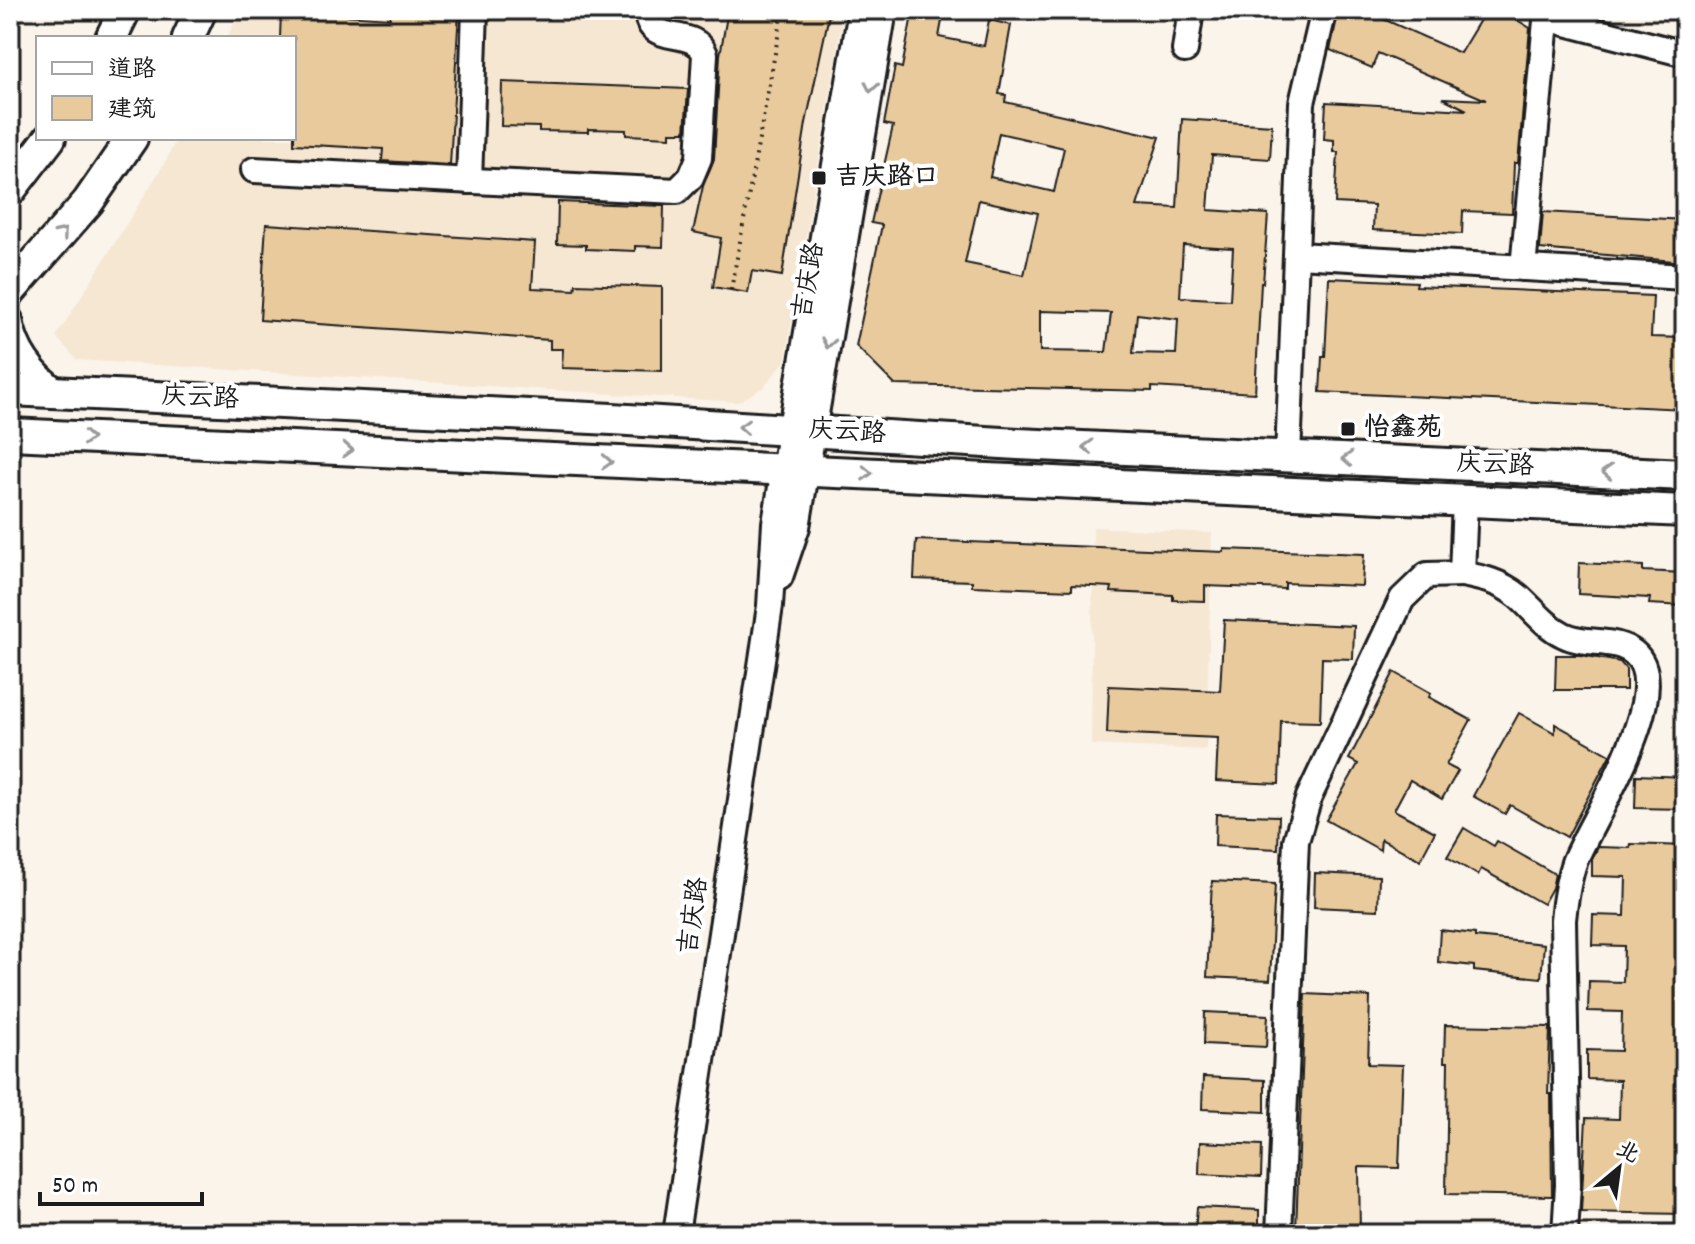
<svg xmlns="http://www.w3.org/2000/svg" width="1695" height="1244" font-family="Dekko,'LXGW WenKai TC',sans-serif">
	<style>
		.built { fill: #f6e7d3 }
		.building { fill: #e9ca9c; stroke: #1c1c1c; stroke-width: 2; fill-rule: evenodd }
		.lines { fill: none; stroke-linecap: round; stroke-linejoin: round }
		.minor-casing { stroke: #1c1c1c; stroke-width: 30 }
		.major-casing { stroke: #1c1c1c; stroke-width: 36 }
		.path { stroke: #1c1c1c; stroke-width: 4; stroke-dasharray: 2 6; stroke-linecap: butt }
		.minor { stroke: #fff; stroke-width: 24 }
		.major { stroke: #fff; stroke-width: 30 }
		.oneway { stroke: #999 }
		.poi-dot { fill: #1c1c1c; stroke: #fff; stroke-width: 3 }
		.labels { text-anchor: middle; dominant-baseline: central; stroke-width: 8; stroke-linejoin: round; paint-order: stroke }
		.poi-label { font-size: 26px; font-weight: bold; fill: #1c1c1c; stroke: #fff; text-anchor: start }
		.street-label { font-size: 26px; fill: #1c1c1c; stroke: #fff }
	</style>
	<rect width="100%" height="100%" fill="#fbf4eb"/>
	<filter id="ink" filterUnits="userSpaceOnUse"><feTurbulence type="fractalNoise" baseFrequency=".0125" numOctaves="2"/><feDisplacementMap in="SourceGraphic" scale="16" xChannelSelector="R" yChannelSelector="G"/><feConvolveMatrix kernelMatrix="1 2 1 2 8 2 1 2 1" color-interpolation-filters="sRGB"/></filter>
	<g filter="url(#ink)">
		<!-- built -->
		<g class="built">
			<polygon points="240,10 844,10 785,361 764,387 738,402 77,360 56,337 164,164 177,138 294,138 294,38 227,38"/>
			<polygon points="1093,527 1212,533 1206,750 1091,745"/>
		</g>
		<!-- building -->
		<g class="building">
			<polygon points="390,10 459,10 450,165 382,161 383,149 294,144 294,38 280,38 281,11 390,18"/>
			<polygon points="728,10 830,10 806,123 782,276 752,271 748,293 713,287 721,238 693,232 703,186 714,159 720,55"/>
			<path d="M 913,10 L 944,10 L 939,37 L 984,46 L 989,20 L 1011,25 L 999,94 L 1006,95 L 1005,102 L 1160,137 L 1137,206 L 1177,208 L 1182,119 L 1272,125 L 1270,159 L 1212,155 L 1208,210 L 1268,214 L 1263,283 L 1261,283 L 1255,393 L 1152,387 L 1152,391 L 895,385 L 856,346 L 882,225 L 871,223 L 893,126 L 884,124 L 895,66 L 902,68 ZM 999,133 L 1064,148 L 1054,192 L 990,177 ZM 979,200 L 1038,213 L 1024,275 L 965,263 ZM 1183,245 L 1233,248 L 1230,300 L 1180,297 ZM 1040,311 L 1111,313 L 1106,352 L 1040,351 ZM 1137,314 L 1178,319 L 1176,354 L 1133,353 Z"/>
			<polygon points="1339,10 1363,10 1460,53 1486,10 1501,10 1530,28 1518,163 1514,163 1512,213 1463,211 1462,234 1417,232 1373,230 1374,205 1335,203 1338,152 1334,152 1334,140 1324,139 1326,102 1467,110 1443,98 1486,100 1378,53 1372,68 1330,50"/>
			<polygon points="502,82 688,89 685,132 670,132 670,137 626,135 626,130 588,129 588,132 539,131 539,127 501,126"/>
			<polygon points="558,202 664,206 663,247 635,246 635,251 586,249 586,245 557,244"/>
			<polygon points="1543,212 1685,220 1685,262 1540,249"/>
			<polygon points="266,224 535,242 532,288 575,290 576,284 662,287 662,371 562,368 563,349 550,349 550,340 260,320"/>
			<polygon points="1329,278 1417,282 1416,286 1653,296 1651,337 1685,338 1685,409 1320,392 1322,357 1325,357"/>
			<polygon points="916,540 1224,552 1224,549 1364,554 1362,586 1285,583 1285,589 1205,586 1205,601 1173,600 1173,595 1111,592 1112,587 1072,585 1072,590 972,586 972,581 914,579"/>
			<polygon points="1579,563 1643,566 1643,571 1685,573 1685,606 1649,604 1650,598 1578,594"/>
			<polygon points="1224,620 1354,626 1353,659 1322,658 1320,722 1281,721 1279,784 1216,781 1218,738 1107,733 1109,686 1220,691"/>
			<polygon points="1556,655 1581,655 1620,662 1626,669 1626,690 1555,690"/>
			<polygon points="1394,672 1431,693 1429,697 1471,720 1446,765 1458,771 1442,799 1410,780 1394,810 1435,832 1420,860 1381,839 1380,850 1326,820 1358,764 1349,759"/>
			<polygon points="1519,713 1555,733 1555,724 1610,755 1567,837 1510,805 1505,814 1473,796"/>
			<polygon points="1636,775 1685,777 1685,809 1635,808"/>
			<polygon points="1216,814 1279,816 1278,849 1215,846"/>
			<polygon points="1464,828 1494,846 1497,841 1555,874 1552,888 1543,904 1481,869 1478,875 1447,857"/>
			<polygon points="1631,844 1685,846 1683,1214 1581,1212 1586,1118 1619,1119 1620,1080 1587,1079 1587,1050 1621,1051 1622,1012 1588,1011 1589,981 1623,982 1624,946 1592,945 1593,915 1625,916 1626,877 1592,876 1592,859 1598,847 1630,848"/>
			<polygon points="1315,873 1379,876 1378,910 1314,907"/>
			<polygon points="1212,881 1275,884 1270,980 1207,977"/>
			<polygon points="1440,930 1475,934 1475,937 1544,944 1541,978 1474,971 1474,966 1438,962"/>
			<polygon points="1305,994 1370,997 1368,1064 1403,1065 1399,1168 1359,1167 1360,1233 1296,1230"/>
			<polygon points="1205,1012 1268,1015 1266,1047 1204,1044"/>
			<polygon points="1445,1025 1550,1027 1548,1094 1551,1094 1552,1196 1446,1194 1448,1062 1444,1062"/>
			<polygon points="1203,1077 1265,1080 1265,1112 1202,1109"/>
			<polygon points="1200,1142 1262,1145 1261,1177 1199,1174"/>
			<polygon points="1197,1207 1259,1210 1259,1234 1195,1234"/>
		</g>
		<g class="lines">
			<!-- minor casing -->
			<g class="minor-casing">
				<g id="minor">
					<polyline points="1546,18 1685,54"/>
					<polyline points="1185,50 1191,10"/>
					<path d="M 254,170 L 677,191 L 691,177 L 699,158 L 705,54 C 694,25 647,48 647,10"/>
					<polyline points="469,181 475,10"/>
					<polyline points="1297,255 1685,277"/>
					<polyline points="1523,268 1547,10"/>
					<path d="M 10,320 C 15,351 34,375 59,393"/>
					<polyline points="1288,457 1302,103 1324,10"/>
					<path d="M 1462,574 C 1483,578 1501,582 1518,596 C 1533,609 1545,626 1564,635 C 1586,646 1615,637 1634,653 C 1677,689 1592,819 1575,860 C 1568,879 1565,900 1563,920 L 1568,1185 L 1565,1234"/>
					<polyline points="780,577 797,527 884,10"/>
					<polyline points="676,1234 770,606 775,523 861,10"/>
					<polyline points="1279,1234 1296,841 1309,797 1402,599 1427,575 1462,574 1465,501"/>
				</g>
			</g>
			<!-- major casing -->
			<g class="major-casing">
				<g id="major">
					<polyline points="111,38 125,10"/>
					<polyline points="188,38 201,10"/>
					<polyline points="10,190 50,138"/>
					<polyline points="10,291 88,202 132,138"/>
					<polyline points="10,390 612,419 1018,444 1685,475"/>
					<polyline points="10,434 1685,511"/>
				</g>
			</g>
			<!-- path -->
			<polyline class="path" points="731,290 783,10"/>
			<!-- minor -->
			<use href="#minor" class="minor"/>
			<!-- major -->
			<use href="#major" class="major"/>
		</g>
		<!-- one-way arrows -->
		<defs><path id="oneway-chevron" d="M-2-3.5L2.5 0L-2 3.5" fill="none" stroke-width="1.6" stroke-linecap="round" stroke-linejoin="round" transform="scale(2)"/></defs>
		<g class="oneway">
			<use href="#oneway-chevron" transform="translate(871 87) rotate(100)"/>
			<use href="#oneway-chevron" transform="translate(62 233) rotate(-50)"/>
			<use href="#oneway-chevron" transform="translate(828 343) rotate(100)"/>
			<use href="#oneway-chevron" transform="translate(744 427) rotate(-177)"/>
			<use href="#oneway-chevron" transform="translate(88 438) rotate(3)"/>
			<use href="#oneway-chevron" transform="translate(1088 447) rotate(-177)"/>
			<use href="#oneway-chevron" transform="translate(348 450) rotate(3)"/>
			<use href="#oneway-chevron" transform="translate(1347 459) rotate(-177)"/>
			<use href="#oneway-chevron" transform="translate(607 462) rotate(3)"/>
			<use href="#oneway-chevron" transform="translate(1607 472) rotate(-177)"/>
			<use href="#oneway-chevron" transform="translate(867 473) rotate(2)"/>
		</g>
	</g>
	<!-- markers -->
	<g class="poi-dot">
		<rect x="811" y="170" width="16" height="16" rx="4"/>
		<rect x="1340" y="421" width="16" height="16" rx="4"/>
	</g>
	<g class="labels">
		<!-- poi labels -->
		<g class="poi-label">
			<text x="835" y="178">吉庆路口</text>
			<text x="1364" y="429">怡鑫苑</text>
		</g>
		<!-- street labels -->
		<g class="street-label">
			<text transform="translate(810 281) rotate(-80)">吉庆路</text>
			<text transform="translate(200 399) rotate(3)">庆云路</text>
			<text transform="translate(847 433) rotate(4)">庆云路</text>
			<text transform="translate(1495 466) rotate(3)">庆云路</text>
			<text transform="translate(695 916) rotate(-82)">吉庆路</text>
		</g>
	</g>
	<!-- margin -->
	<rect width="1695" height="1244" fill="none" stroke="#fff" stroke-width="40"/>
	<rect x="20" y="20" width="1655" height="1204" fill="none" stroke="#1c1c1c" stroke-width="3" filter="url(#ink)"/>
	<!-- legend -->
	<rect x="36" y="36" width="260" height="104" fill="#ffffff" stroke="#a4a4a4" stroke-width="2"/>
	<rect x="52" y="62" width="40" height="12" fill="#ffffff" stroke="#a4a4a4" stroke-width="2"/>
	<text x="108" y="76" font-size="24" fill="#1c1c1c">道路</text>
	<rect x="52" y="96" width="40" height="24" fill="#e9ca9c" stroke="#a4a4a4" stroke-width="2"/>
	<text x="108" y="116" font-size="24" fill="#1c1c1c">建筑</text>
	<!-- north arrow -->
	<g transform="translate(1619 1168) rotate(29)" stroke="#ffffff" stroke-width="6" paint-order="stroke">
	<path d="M0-6L14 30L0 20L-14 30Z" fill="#1c1c1c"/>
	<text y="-12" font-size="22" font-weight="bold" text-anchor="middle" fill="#1c1c1c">北</text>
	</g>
	<!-- scale -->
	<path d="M40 1192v12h162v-12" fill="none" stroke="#1c1c1c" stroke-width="4"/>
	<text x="52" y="1192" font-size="24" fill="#1c1c1c" stroke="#ffffff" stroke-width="6" paint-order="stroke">50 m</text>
</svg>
